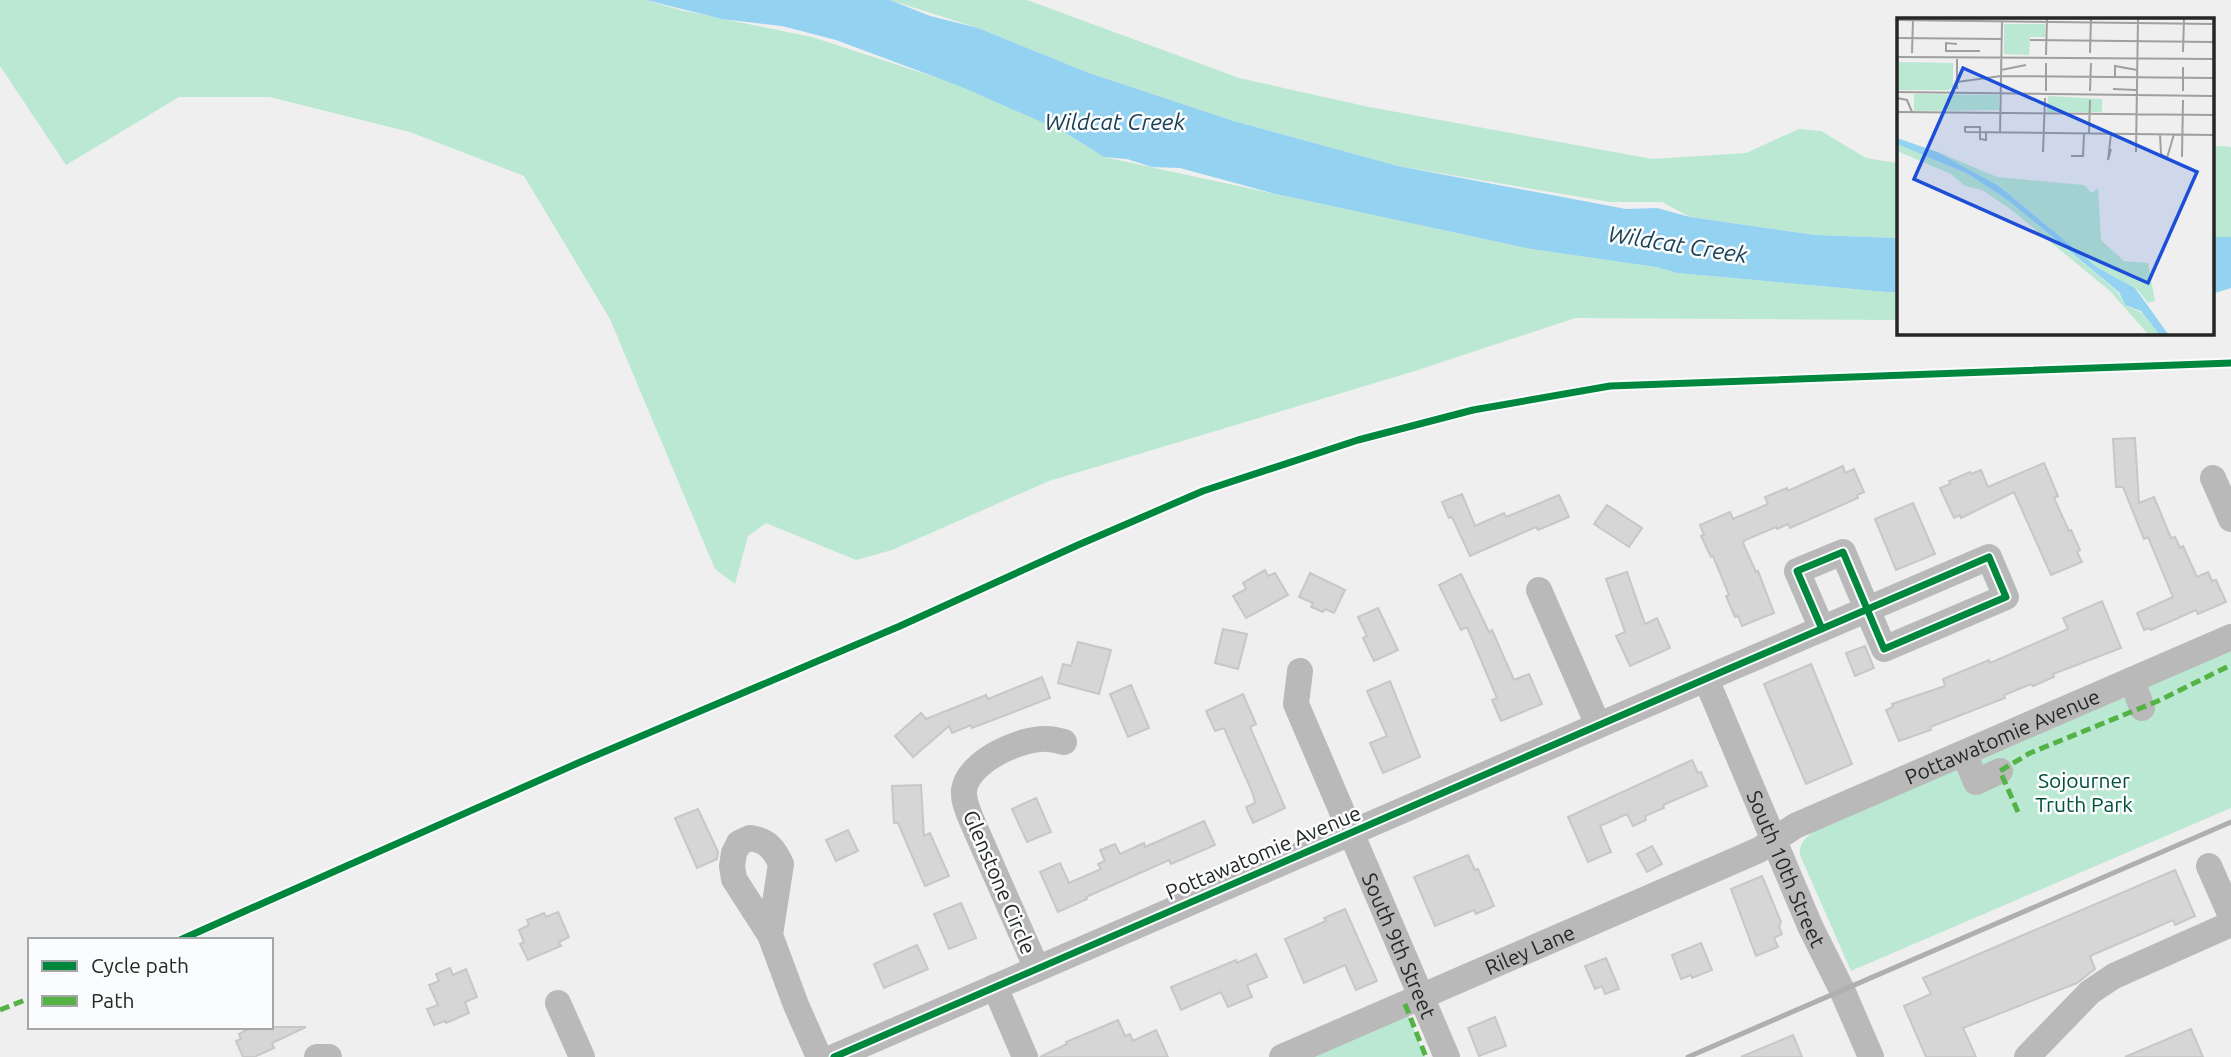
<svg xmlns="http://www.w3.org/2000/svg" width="2231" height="1057" font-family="Ubuntu,sans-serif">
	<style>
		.green { fill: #bae8d2 }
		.water { fill: #93d2f0 }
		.building { fill: #d6d6d6; stroke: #c7c7c7; stroke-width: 2 }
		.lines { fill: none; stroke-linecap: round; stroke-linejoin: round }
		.minor { stroke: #b9b9b9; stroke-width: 26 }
		.rail { stroke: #afafaf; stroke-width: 5 }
		.quiet { stroke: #55b245; stroke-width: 5; stroke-dasharray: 10 5; stroke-linecap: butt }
		.cycleway-casing { stroke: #fbfcfd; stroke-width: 11 }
		.cycleway { stroke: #00873e; stroke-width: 7 }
		.labels { text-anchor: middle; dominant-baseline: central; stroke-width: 5; stroke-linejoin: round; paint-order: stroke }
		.street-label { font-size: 21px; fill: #252626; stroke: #fbfcfd }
		.park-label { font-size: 21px; fill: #015037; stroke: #fbfcfd }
		.water-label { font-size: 23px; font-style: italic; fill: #1a4153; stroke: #fbfcfd }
		.inset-road { fill: none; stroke: #9e9f9f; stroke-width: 2 }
		.view { fill: #1d4ed8; fill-opacity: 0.15; stroke: #1d4ed8; stroke-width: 3.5 }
		.inset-edge { fill: none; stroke: #252626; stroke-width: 3.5 }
	</style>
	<rect width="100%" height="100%" fill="#efefef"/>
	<!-- green -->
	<g class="green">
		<polygon points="0,0 645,0 680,10 812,37 962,86 1064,132 1104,157 1531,249 1656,267 1677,273 1898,293 1898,320 1575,318 1418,370 1049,481 892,550 856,560 766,523 748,536 735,584 715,569 610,319 524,176 410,132 270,97 179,97 66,165 0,66"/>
		<polygon points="890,0 1027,0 1239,78 1369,107 1652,159 1746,153 1799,129 1821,131 1866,158 1898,163 1898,238 1815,235 1690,217 1662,202 1610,202 1398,166 1234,121 1089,73 978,28"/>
		<polygon points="2222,146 2231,147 2231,237 2212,237 2212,147"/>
		<path d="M 2231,650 L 2231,808 L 1851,971 L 1800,855 C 1799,840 1808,838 1817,828 Z"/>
		<polygon points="1406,1010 1425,1057 1299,1057"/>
	</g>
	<!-- water -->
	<g class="water">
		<polygon points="646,0 890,0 930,16 978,28 1089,73 1234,121 1398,166 1626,209 1657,208 1690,217 1815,235 1898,238 1898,293 1677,273 1656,267 1531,249 1276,194 1180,168 1152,167 1127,159 1104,157 1064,132 962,87 836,40 782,26 722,19"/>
		<polygon points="2212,237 2231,237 2231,288 2212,294"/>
	</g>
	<!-- building -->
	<g class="building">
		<polygon points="2135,438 2139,503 2154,497 2171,538 2175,537 2180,548 2183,546 2197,577 2208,572 2212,581 2216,580 2226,602 2198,614 2196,610 2151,630 2150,628 2144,630 2137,613 2173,597 2148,537 2144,539 2123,487 2116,487 2113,439"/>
		<polygon points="2044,463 2058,496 2054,498 2069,531 2071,530 2080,550 2077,552 2082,562 2051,575 2014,492 1961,518 1960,515 1954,518 1940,488 1950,484 1949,481 1970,472 1971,474 1981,470 1988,487"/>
		<polygon points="1843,466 1845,473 1854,469 1864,492 1857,495 1858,498 1790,528 1788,524 1777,529 1776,527 1745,540 1743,543 1756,572 1758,571 1774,613 1742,626 1738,616 1735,617 1726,596 1729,595 1713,556 1711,557 1701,536 1704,535 1700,525 1730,512 1733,519 1768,504 1765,497 1787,488 1788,491"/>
		<polygon points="1462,494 1475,526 1504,513 1506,517 1559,495 1569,517 1538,530 1536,527 1470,556 1452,517 1449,518 1442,502"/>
		<polygon points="1913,503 1935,554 1896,570 1875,519"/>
		<polygon points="1607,505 1642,528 1629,547 1594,524"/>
		<polygon points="1265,570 1268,576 1275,573 1288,595 1246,618 1233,596 1246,589 1243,583"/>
		<polygon points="1627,572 1645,624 1657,618 1670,648 1630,666 1616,636 1625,632 1606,579"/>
		<polygon points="1310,573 1345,590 1334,613 1325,609 1323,612 1311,607 1313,603 1299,597"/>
		<polygon points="1461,574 1489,632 1492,630 1514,680 1529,674 1542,704 1501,721 1492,700 1497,698 1467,627 1461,630 1439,585"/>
		<polygon points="2102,601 2121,648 2053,674 2054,677 2033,686 2031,684 2004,695 2005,698 1930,727 1931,730 1899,741 1886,710 1893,707 1892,704 1945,686 1943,679 1989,660 1990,663 2068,629 2063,618"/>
		<polygon points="1378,608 1398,650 1374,661 1363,638 1367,636 1358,617"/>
		<polygon points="1223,629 1247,634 1238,669 1215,663"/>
		<polygon points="1078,642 1111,650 1099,694 1058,683 1063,664 1071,666"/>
		<polygon points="1865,646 1874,668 1855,676 1846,653"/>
		<polygon points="1811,664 1852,764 1806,784 1764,684"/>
		<polygon points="1042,677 1050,698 972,728 971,725 952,733 949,726 913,757 895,736 921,713 926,719 986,695 988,699"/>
		<polygon points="1390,681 1420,757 1383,773 1370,743 1387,736 1367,691"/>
		<polygon points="1131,685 1149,728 1128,737 1110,694"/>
		<polygon points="1243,694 1256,724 1250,727 1285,808 1253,823 1246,807 1255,803 1253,794 1224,728 1215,731 1206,711"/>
		<polygon points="1692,760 1698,773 1701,772 1707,786 1663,805 1664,808 1645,816 1646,820 1633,826 1627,814 1600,826 1611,852 1588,862 1568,817"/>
		<polygon points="921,785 924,836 930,833 949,876 925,886 898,823 894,823 892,786"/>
		<polygon points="1036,798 1051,832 1027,842 1012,809"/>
		<polygon points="698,809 718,852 717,859 697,868 675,818"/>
		<polygon points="1204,821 1215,845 1171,864 1169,860 1086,897 1087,899 1058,912 1040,872 1060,863 1069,883 1101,869 1098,864 1105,861 1100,850 1115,844 1120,854 1144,843 1145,847"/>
		<polygon points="848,830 858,851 836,861 826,840"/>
		<polygon points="1652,846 1662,864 1647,872 1637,854"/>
		<polygon points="1468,855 1475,870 1478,869 1494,906 1476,914 1474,910 1435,926 1414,877"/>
		<polygon points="2175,870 2195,916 2175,925 2173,920 2090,956 2095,969 2077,983 1963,1028 1976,1057 1926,1057 1904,1006 1931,994 1923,978"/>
		<polygon points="1762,876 1781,922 1779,927 1782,934 1774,938 1778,947 1756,956 1731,889"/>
		<polygon points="961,903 976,938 949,949 934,914"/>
		<polygon points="1345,909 1377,981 1356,990 1345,965 1304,983 1285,939 1326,921 1324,918"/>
		<polygon points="558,912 569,937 559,942 561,946 528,960 520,944 524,942 519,930 529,925 527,920 544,913 546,917"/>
		<polygon points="1701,943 1712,970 1692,978 1691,975 1681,979 1672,955"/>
		<polygon points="917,945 928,969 884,988 874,964"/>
		<polygon points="1256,954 1267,977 1247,985 1252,997 1228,1007 1221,992 1181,1010 1171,987 1236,960 1237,963"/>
		<polygon points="1606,958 1619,989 1605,994 1602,986 1595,989 1585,966"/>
		<polygon points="450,968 453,975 466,969 477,997 465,1002 469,1013 446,1023 445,1021 434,1025 427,1009 438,1005 429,985 439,981 436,974"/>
		<polygon points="1495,1017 1506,1046 1479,1056 1468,1028"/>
		<polygon points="1118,1020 1125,1036 1130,1034 1133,1041 1156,1030 1168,1057 1040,1057 1067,1044 1066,1042"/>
		<polygon points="252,1027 306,1027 272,1043 274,1048 254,1057 243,1057 236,1041 241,1039 239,1034"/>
		<polygon points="2191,1029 2203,1057 2125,1057"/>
		<polygon points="1793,1035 1802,1057 1741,1057"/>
	</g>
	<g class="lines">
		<!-- minor -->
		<g class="minor">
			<polyline points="2213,478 2231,519"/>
			<polyline points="1539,590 1598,725"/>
			<path id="s1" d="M 1300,671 L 1296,704 L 1447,1057"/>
			<path id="s2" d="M 1706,679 L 1810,926 L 1842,990 L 1871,1057"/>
			<polyline points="2132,680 2142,708"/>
			<polyline points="1964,753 1976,782 2000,771"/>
			<polyline points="2209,866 2231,916"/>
			<path d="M 770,935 L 781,864 C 774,849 767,840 750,838 L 739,843 L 734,853 L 732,866 L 734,879 L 770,935 L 796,1005 L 819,1057"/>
			<path d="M 1037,969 L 972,821 C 968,811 963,801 964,790 C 968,761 1022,737 1048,739 C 1053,739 1059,741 1064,742"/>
			<polyline points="995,987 1025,1057"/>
			<polyline points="558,1003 582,1057"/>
			<polyline points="317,1057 329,1057"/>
			<path d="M 834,1057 L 1726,670 C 1814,632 1902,595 1989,557 L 2006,597 L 1884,649 L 1843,552 L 1797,571 L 1822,629"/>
			<path id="s3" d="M 1282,1057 L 1759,850 L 1795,826 L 2231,637"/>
			<polyline points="2027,1057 2090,992 2114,976 2231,924"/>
		</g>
		<!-- rail -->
		<polyline class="rail" points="1688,1057 2231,822"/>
		<!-- quiet -->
		<g class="quiet">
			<polyline points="2018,812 2000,771 2030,753 2158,701 2231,665"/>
			<polyline points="1405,1004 1426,1057"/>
			<polyline points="0,1010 30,998"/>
		</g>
		<!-- cycleway casing -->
		<g class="cycleway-casing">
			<g id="cycleway">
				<polyline points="180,940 578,763 900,626 1078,545 1203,491 1358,440 1473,410 1610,386 2231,363"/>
				<path d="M 834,1057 L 1726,670 C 1814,632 1902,595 1989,557 L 2006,597 L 1884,649 L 1843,552 L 1797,571 L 1822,629"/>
			</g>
		</g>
		<!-- cycleway -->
		<use href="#cycleway" class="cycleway"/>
	</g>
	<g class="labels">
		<!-- street labels -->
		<g class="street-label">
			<text stroke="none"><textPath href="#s3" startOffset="789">Pottawatomie Avenue</textPath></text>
			<text transform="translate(1263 852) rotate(-23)">Pottawatomie Avenue</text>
			<text stroke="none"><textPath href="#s2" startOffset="206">South 10th Street</textPath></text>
			<text transform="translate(1000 882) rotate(67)">Glenstone Circle</text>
			<text stroke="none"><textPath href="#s1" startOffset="296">South 9th Street</textPath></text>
			<text stroke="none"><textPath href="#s3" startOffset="270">Riley Lane</textPath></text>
		</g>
		<!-- park labels -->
		<g class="park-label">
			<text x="2084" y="780">Sojourner<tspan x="2084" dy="24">Truth Park</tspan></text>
		</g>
		<!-- water labels -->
		<g class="water-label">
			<text x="1115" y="121">Wildcat Creek</text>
			<text transform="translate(1678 244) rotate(9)">Wildcat Creek</text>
		</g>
	</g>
	<!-- overview -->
	<g transform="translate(1897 18)">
		<rect width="317" height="317" fill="#efefef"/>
		<path d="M 107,6 L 148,6 L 148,19 L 133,19 L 132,37 L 107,36 ZM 0,44 L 56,45 L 56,69 L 52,72 L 0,72 ZM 17,76 L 102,77 L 102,92 L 17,93 ZM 151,78 L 205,81 L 205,94 L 150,94 ZM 0,126 L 71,156 L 112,183 L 220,273 L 228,287 L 245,295 L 262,316 L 251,316 L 213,273 L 112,190 L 85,172 L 68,168 L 54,156 L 0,133 ZM 34,131 L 100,159 L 187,167 L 195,175 L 201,170 L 204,222 L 227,243 L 251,245 L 258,283 L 251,285 L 240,271 L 201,250 L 102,168 Z" fill="#bae8d2"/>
		<path d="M 0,120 L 40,134 L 102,168 L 201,250 L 238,270 L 271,316 L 262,316 L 244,293 L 228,287 L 222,274 L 112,183 L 71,156 L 0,126 Z" fill="#93d2f0"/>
		<path class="inset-road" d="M 0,2 L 317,6M 0,20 L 105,21M 133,22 L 317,24M 60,26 L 49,25 L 49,33 L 83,33M 286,34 L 287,0M 15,35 L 16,1M 193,35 L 194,0M 149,37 L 150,0M 0,39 L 317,41M 104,52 L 129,47M 218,58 L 218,48 L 240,52M 60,64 L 104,58 L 317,60M 60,71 L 60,41M 216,71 L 239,72M 149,73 L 149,45M 193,73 L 194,45M 286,73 L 286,49M 0,74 L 317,78M 0,80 L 10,82 L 15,94M 0,94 L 317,97M 68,114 L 317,117M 68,114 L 68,109 L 83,109 L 83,121 L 89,122 L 89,114M 103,115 L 105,3M 192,115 L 193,82M 263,116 L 264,136 L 270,140 L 277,116M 214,131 L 211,142 L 214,116M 146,134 L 148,80M 239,134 L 241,0M 174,138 L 186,138 L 187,115M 285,139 L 286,82"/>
		<path class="view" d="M 66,50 L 300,154 L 251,265 L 17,161 Z"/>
		<rect width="317" height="317" class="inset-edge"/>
	</g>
	<!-- legend -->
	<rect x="28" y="938" width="245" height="91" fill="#fbfcfd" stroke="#a5a6a7" stroke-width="2"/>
	<rect x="42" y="961" width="35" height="10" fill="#00873e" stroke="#a5a6a7" stroke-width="2"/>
	<text x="91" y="973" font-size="21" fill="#252626">Cycle path</text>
	<rect x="42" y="996" width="35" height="10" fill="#55b245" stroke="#a5a6a7" stroke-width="2"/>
	<text x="91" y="1008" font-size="21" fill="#252626">Path</text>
</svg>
